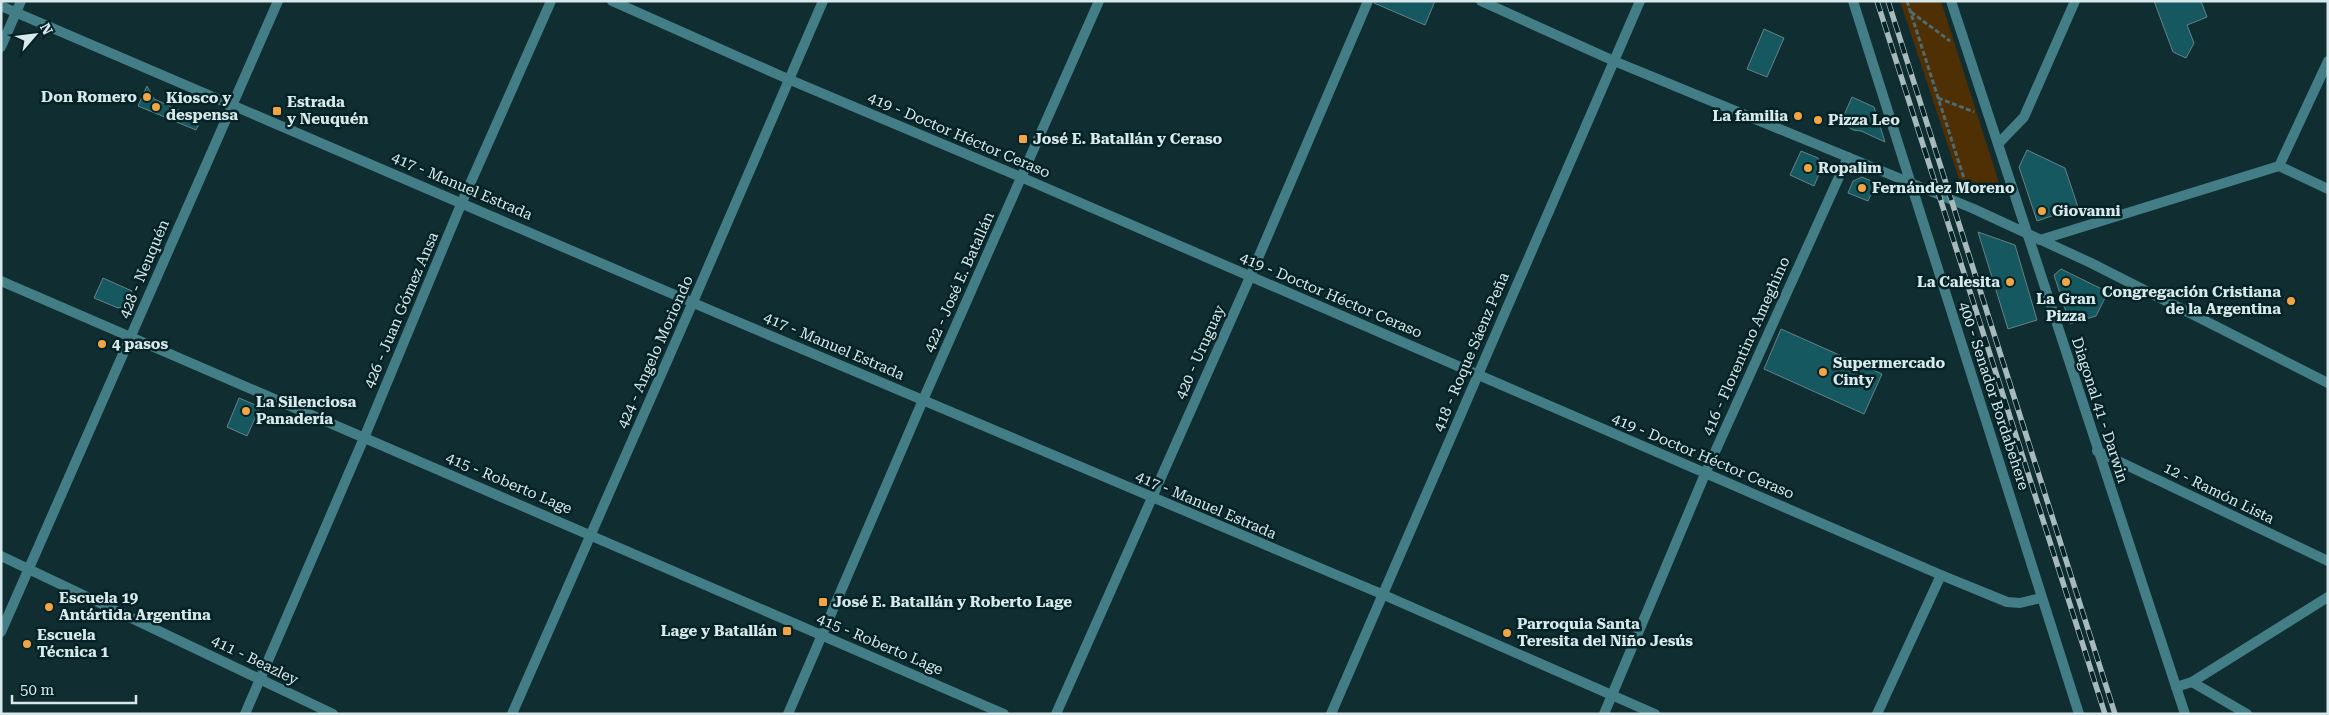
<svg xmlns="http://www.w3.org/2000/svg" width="2329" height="715" font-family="'Roboto Serif',serif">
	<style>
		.green { fill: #4f2f04 }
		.building { fill: #165860; stroke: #648287 }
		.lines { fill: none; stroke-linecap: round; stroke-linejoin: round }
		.path { stroke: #516a6e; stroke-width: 3; stroke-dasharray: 5 2.5; stroke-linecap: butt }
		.minor { stroke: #437e86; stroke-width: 10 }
		.rail-casing { stroke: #a6babc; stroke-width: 5.5 }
		.rail { stroke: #052327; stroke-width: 4; stroke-dasharray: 11; stroke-linecap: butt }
		.poi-dot { fill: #f3a443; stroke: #052327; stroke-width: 2 }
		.labels { text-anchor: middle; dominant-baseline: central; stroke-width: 5; stroke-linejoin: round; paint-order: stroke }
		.poi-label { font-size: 15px; font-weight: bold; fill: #d8e9eb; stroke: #052327; text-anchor: start }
		.street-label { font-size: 15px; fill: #d8e9eb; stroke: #052327 }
	</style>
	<rect width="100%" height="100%" fill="#102d31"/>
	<!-- green -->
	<polygon class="green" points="1900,1 1941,1 2002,192 1995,194 1961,185"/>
	<!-- building -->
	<g class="building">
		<polygon points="1375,1 1435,1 1425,25 1374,3"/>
		<polygon points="2154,1 2201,1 2207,17 2187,25 2194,43 2186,58 2173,52"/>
		<polygon points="1764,29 1784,38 1767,77 1747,69"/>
		<polygon points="147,86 154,99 201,120 196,130 138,106"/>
		<polygon points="1852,97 1874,107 1885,142 1861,131 1853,130 1841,122"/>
		<polygon points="2027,150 2065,168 2078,207 2037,221 2019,167"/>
		<polygon points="1801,151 1818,158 1822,167 1814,186 1790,175"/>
		<polygon points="1862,177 1876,183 1868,201 1848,193 1853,181"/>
		<polygon points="1978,232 2015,245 2037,320 2008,329"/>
		<polygon points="2061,269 2108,292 2096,316 2070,324 2054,275"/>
		<polygon points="103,278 132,291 125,306 118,308 94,298"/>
		<polygon points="1781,329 1882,374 1864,414 1764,369"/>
		<polygon points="239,398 260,407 247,436 227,427"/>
	</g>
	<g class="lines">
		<!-- path -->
		<g class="path">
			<polyline points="1907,1 1969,194"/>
			<polyline points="1911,12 1950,41"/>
			<polyline points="1938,98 1974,112"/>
		</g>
		<!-- minor -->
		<g class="minor">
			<polyline points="612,1 788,79 1023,178 1941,575 2007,602 2020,603 2041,598"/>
			<polyline points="1481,1 1614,61 1974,209 2091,263 2328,383"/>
			<polyline points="1853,1 2079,714"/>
			<polyline points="1951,1 2185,714"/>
			<polyline points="1,6 724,316 1384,595 1655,714"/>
			<polyline points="1,47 21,1"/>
			<polyline points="1998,144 2024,117 2075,1"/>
			<polyline points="2279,166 2328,189"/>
			<polyline points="2040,240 2279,166 2328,61"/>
			<polyline points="1,281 1004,714"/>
			<polyline points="2097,451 2328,561"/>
			<polyline points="1,556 333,714"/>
			<polyline points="1,632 278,1"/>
			<polyline points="2192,682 2247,714"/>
			<polyline points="2176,687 2192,682 2328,597"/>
			<polyline points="245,714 364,438 462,202 551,1"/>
			<polyline points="512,714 693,302 823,1"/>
			<polyline points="788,714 923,400 1099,1"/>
			<polyline points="1056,714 1250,277 1368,1"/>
			<polyline points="1331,714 1640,1"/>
			<polyline points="1604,714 1705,474 1848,157"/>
			<polyline points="1877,714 1941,575"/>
		</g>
		<!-- rail casing -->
		<g class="rail-casing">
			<g id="rail">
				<polyline points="1877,1 2105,714"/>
				<polyline points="1888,1 2115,714"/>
			</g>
		</g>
		<!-- rail -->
		<use href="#rail" class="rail"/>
	</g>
	<!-- markers -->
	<g class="poi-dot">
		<circle cx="147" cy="97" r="5"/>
		<circle cx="156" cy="107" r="5"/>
		<rect x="272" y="106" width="10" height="10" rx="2.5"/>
		<circle cx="1798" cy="116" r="5"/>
		<circle cx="1818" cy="120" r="5"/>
		<rect x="1018" y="134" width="10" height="10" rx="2.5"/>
		<circle cx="1808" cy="168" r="5"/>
		<circle cx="1862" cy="188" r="5"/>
		<circle cx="2042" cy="211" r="5"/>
		<circle cx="2010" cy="282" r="5"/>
		<circle cx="2066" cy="282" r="5"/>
		<circle cx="2291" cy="301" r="5"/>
		<circle cx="102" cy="344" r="5"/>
		<circle cx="1823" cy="372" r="5"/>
		<circle cx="246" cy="411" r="5"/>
		<rect x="818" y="597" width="10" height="10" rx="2.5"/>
		<circle cx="49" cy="607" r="5"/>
		<rect x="782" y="626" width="10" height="10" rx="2.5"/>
		<circle cx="1507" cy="633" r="5"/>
		<circle cx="27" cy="644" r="5"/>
	</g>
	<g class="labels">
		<!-- poi labels -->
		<g class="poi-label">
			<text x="137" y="97" text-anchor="end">Don Romero</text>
			<text x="166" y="98">Kiosco y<tspan x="166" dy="17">despensa</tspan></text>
			<text x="287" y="102">Estrada<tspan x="287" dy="17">y Neuquén</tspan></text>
			<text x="1788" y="116" text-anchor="end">La familia</text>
			<text x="1828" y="120">Pizza Leo</text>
			<text x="1033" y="139">José E. Batallán y Ceraso</text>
			<text x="1818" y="168">Ropalim</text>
			<text x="1872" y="188">Fernández Moreno</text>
			<text x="2052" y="211">Giovanni</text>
			<text x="2000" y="282" text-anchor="end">La Calesita</text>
			<text x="2281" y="292" text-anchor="end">Congregación Cristiana<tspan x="2281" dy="17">de la Argentina</tspan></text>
			<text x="2066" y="299" text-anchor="middle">La Gran<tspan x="2066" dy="17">Pizza</tspan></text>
			<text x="112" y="344">4 pasos</text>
			<text x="1833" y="363">Supermercado<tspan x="1833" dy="17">Cinty</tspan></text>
			<text x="256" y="402">La Silenciosa<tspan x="256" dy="17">Panadería</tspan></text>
			<text x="59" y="598">Escuela 19<tspan x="59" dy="17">Antártida Argentina</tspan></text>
			<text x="833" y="602">José E. Batallán y Roberto Lage</text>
			<text x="1517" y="624">Parroquia Santa<tspan x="1517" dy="17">Teresita del Niño Jesús</tspan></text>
			<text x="777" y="631" text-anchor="end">Lage y Batallán</text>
			<text x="37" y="635">Escuela<tspan x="37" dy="17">Técnica 1</tspan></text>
		</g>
		<!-- street labels -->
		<g class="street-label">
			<text transform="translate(959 135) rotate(23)">419 - Doctor Héctor Ceraso</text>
			<text transform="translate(462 186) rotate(23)">417 - Manuel Estrada</text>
			<text transform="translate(144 269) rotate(-67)">428 - Neuquén</text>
			<text transform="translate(959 282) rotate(-66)">422 - José E. Batallán</text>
			<text transform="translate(1331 295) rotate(23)">419 - Doctor Héctor Ceraso</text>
			<text transform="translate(401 310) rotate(-67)">426 - Juan Gómez Ansa</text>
			<text transform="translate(834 346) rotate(23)">417 - Manuel Estrada</text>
			<text transform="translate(1746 346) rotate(-66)">416 - Florentino Ameghino</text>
			<text transform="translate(655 352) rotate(-66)">424 - Angelo Moriondo</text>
			<text transform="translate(1200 352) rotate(-66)">420 - Uruguay</text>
			<text transform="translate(1471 352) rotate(-67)">418 - Roque Sáenz Peña</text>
			<text transform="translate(1994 396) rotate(72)">400 - Senador Bordabehere</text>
			<text transform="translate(2100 410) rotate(72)">Diagonal 41 - Darwin</text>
			<text transform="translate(1703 456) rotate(23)">419 - Doctor Héctor Ceraso</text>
			<text transform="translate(509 483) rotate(23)">415 - Roberto Lage</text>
			<text transform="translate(2219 493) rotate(26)">12 - Ramón Lista</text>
			<text transform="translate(1206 505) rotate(23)">417 - Manuel Estrada</text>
			<text transform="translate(880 644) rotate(23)">415 - Roberto Lage</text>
			<text transform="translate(255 660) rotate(26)">411 - Beazley</text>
		</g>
	</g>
	<!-- border -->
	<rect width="2329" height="715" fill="none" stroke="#d8e9eb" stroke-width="5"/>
	<!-- north arrow -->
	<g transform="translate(35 35) rotate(62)" stroke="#052327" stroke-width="4" paint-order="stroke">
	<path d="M0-4L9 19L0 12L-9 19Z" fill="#d8e9eb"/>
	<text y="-8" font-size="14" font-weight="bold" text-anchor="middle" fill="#d8e9eb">N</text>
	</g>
	<!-- scale -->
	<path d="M12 695v8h124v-8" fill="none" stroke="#d8e9eb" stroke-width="2.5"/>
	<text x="20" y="695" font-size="15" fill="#d8e9eb" stroke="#052327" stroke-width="4" paint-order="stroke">50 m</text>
</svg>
